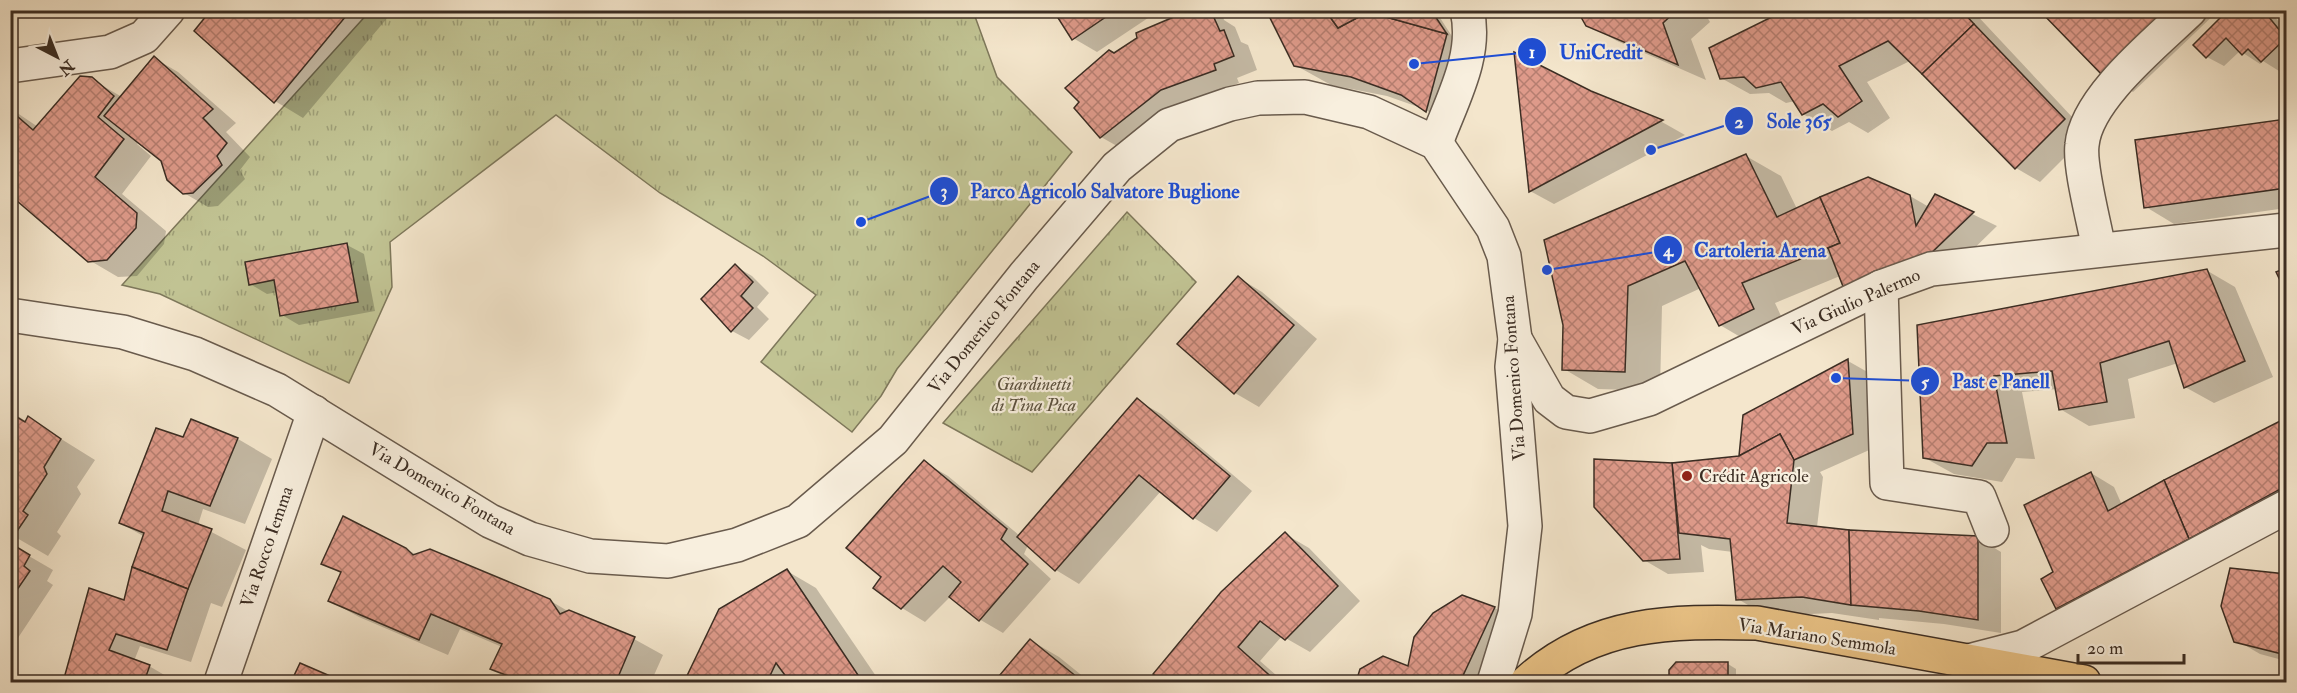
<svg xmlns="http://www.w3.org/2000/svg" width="2297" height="693" font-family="'IM FELL Double Pica',serif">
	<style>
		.park { fill: url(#park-tufts); stroke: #7e785b; stroke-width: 1.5 }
		.shadow { fill: #0003 }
		.building { fill: url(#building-cross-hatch); stroke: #3b2d23; stroke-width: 1.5 }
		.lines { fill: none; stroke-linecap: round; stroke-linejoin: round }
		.minor-casing { stroke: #695b4d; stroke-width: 36 }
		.major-casing { stroke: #3b2d23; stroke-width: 36 }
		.minor { stroke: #f8efde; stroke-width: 33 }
		.major { stroke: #eac386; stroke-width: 33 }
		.poi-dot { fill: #8f2418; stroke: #f8efde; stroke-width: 2 }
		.labels { text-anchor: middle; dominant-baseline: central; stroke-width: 4.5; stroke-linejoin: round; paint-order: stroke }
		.street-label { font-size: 18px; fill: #3b2d23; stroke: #f8efde }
		.park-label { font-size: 18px; font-style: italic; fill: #5c523f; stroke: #f8efde }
		.poi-label { font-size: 18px; fill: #3b2d23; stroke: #f8efde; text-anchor: start }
		.leader { fill: none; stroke: #1d4ed8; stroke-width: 2 }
		.callout-dot { fill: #1d4ed8; stroke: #f8efde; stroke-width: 2 }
		.mark-label { font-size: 18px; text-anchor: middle; font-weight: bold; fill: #fff }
		.callout-label { font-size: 20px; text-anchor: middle; font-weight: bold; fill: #1d4ed8; stroke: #f8efde; stroke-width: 4.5; stroke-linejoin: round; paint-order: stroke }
	</style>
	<defs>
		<pattern id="park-tufts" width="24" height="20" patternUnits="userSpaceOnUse" patternTransform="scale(1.5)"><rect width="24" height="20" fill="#c1c393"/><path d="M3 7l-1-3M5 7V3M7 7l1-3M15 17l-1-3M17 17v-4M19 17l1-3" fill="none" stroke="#9e9f78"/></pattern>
		<pattern id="building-cross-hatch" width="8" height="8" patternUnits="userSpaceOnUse" patternTransform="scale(1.5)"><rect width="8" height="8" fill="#de9a8a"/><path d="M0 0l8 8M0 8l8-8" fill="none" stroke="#b57e70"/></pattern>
	</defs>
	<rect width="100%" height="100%" fill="#f4e6cc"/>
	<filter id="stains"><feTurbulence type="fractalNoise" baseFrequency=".00333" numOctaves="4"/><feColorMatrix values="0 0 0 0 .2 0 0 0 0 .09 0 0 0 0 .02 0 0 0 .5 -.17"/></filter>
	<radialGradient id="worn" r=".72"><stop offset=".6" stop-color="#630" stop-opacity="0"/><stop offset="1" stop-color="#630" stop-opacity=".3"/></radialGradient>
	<!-- park -->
	<g class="park">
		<polygon points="370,11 973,11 997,77 1072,152 897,369 881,396 852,432 761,362 816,295 763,256 660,193 556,115 390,242 392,287 349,383 160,294 122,285"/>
		<polygon points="1127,212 1196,282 1032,472 943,423"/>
	</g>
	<!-- shadow -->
	<g class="shadow">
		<polygon points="213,10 394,10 303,118 275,101"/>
		<polygon points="1055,10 1160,10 1097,52 1073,38"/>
		<polygon points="1175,10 1221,10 1224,20 1235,27 1241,42 1248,45 1257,70 1237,78 1239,83 1186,103 1124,150 1101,137 1114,55 1178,17"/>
		<polygon points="1267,10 1435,10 1455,41 1480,56 1460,131 1424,109 1387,96 1331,85 1295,65"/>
		<polygon points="1579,10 1703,10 1710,22 1691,39 1706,80 1617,41 1587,24"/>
		<polygon points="1789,10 1972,10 2088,134 2040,182 2016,168 1910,61 1867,82 1890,118 1868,133 1849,122 1832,131 1803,114 1795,101 1786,103 1769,93 1750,94 1721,78"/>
		<polygon points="2042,10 2219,10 2133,92 2105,75"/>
		<polygon points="2230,10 2268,10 2286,29 2286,63 2279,71 2263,61 2260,64 2240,51 2224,66 2207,57"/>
		<polygon points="154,58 178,72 236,123 226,132 250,157 240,170 245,179 218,206 208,207 184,193 162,160 139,142 137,144 151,156 122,194 166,231 164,244 137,276 118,277 89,260 10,193 10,108 38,127 91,79 122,97"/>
		<polygon points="1590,93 1662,122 1685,135 1554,204 1530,191"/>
		<polygon points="2286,121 2286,208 2174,224 2146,207 2137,141"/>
		<polygon points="1746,156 1781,176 1797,209 1910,196 1929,207 1935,196 1997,226 1949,273 1840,276 1775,303 1787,329 1754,345 1720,325 1701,288 1662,306 1660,391 1598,389 1564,369 1564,324"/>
		<polygon points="347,245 364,254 375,311 299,325 282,315 278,292 267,294 250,284"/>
		<polygon points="735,266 752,276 769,293 757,307 769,319 749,340 732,331 703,299"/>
		<polygon points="2206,270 2235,287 2273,377 2214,403 2185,387 2178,363 2128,379 2135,418 2089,426 2060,409 2057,389 2022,392 2035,459 2016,458 2002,482 1954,474 1925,458 1919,326"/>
		<polygon points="1239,278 1262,292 1317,339 1259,407 1235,393 1179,344"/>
		<polygon points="1848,361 1871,374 1876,447 1820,472 1823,477 1817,527 1978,538 2001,552 2001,633 1944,624 1879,618 1879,620 1832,613 1766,616 1738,599 1733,552 1709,549 1701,545 1704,572 1668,574 1644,560 1596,461 1672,465 1740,458"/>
		<polygon points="1137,400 1161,414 1252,491 1217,532 1194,518 1161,491 1079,584 1056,570 1028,545 1024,554 1051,579 1003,633 979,619 951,596 925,622 902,608 883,577 924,462 948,476 1020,536"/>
		<polygon points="10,411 27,422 29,419 95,460 77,487 81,494 57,532 61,536 48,556 10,534"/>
		<polygon points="2286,418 2286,512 2081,621 2057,608 2054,573 2091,473 2114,487 2122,505"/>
		<polygon points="192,421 238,439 272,459 245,524 203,509 198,525 246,550 222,607 211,603 191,662 140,646 134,661 149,666 173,680 172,682 64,682 90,590 125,602 145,537 120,523 184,439"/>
		<polygon points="1285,534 1309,548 1360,601 1310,652 1282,636 1260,661 1284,682 1167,682 1155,673"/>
		<polygon points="10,545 53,570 47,581 53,585 10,650"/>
		<polygon points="406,549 417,555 549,600 571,613 634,639 663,655 651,682 517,682 492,668 502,647 460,629 448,655 359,617 330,601 342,574 323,563"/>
		<polygon points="2232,569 2286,576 2286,661 2260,654 2236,640"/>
		<polygon points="787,571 816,588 880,682 686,682 720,610"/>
		<polygon points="1462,596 1495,608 1518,622 1490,682 1355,682 1361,670 1409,668"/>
		<polygon points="1030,640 1059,657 1090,682 996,682"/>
		<polygon points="1728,664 1736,669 1736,682 1678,682 1672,679"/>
		<polygon points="301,665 341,682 293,682"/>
	</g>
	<!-- building -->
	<g class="building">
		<polygon points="211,10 351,10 274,103 194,31"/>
		<polygon points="1053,10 1116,10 1072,40"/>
		<polygon points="1173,10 1202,10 1204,14 1211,11 1220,31 1224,30 1234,56 1214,64 1216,70 1161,90 1100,138 1074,108 1079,102 1065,88 1109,50 1114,53 1137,38 1136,33 1176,16"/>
		<polygon points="1266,10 1325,10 1338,28 1368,12 1447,34 1426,112 1401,95 1351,77 1294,66"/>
		<polygon points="1325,10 1431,10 1447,34 1368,12 1338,28"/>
		<polygon points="1577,10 1677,10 1663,23 1678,65 1586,26"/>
		<polygon points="1786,10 1961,10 1974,24 1922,74 1888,41 1839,66 1862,101 1838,117 1823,104 1802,115 1781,82 1756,88 1744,77 1720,79 1709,48"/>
		<polygon points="2039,10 2174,10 2104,77"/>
		<polygon points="2228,10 2263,10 2286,38 2261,62 2248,49 2242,55 2226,38 2206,58 2193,45"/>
		<polygon points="1974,24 2065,119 2015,169 1922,74"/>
		<polygon points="1514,52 1591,91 1663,120 1529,192"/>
		<polygon points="154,56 213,109 203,118 227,143 217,156 222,165 193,193 183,194 167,180 161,161 104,116"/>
		<polygon points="80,76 92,77 114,96 98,117 124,139 95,177 137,213 136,228 107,260 88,262 10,195 10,110 33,130"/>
		<polygon points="2286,119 2286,188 2144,208 2135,140"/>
		<polygon points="1746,154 1777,217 1820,197 1840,243 1742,283 1754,309 1719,326 1685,261 1628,286 1625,372 1562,370 1563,325 1544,240"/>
		<polygon points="1868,177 1910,195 1916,226 1935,194 1974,212 1924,260 1844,289 1828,248 1840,243 1820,197"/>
		<polygon points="347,243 358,302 280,316 274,280 249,285 245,262"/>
		<polygon points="735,264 753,282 741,296 753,308 731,332 701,299"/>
		<polygon points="2286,268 2286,293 2276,272"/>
		<polygon points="2207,269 2245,361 2184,388 2169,341 2100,363 2107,402 2059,410 2052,371 1994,376 2007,443 1987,443 1972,466 1923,458 1917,325"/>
		<polygon points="1238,276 1294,325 1234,394 1177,344"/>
		<polygon points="1848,359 1853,434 1794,460 1780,434 1739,456 1743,415"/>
		<polygon points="1137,398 1230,476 1193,519 1139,475 1055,571 1017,537"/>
		<polygon points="10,413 25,422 28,416 61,439 44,467 47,474 23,511 28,515 13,537 10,536"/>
		<polygon points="2286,418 2286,486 2189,539 2164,480"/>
		<polygon points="191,419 238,438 210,506 168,491 162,511 212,529 188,589 132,567 144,533 119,523 156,428 183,437"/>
		<polygon points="1780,434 1794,460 1787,523 1849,530 1851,605 1802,597 1736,600 1730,539 1679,533 1672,463 1739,456"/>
		<polygon points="1594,459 1672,463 1680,559 1643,561 1594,507"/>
		<polygon points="924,460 1007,529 1001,539 1028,564 979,621 949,597 961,582 943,566 901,609 873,588 881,577 846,548"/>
		<polygon points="2091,472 2108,511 2164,480 2189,539 2056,609 2041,579 2053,572 2024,505"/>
		<polygon points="343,516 406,548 413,555 430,549 550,599 560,614 569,610 635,637 616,682 597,679 595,682 524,682 490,669 502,644 431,614 419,640 328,601 341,572 321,564"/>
		<polygon points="1849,530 1978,536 1978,620 1919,611 1851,605"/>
		<polygon points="1285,532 1338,586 1285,640 1260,621 1238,647 1277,682 1164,682 1153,674 1221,592"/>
		<polygon points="10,543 30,555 24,566 30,571 10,600"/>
		<polygon points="132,567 188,589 167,650 116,634 109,650 150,665 144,682 63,682 89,588 124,600"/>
		<polygon points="2230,568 2286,574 2286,655 2234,642 2221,606"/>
		<polygon points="787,569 858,675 846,682 790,682 776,663 767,682 684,682 719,609"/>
		<polygon points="1462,595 1495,607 1460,682 1356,682 1360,669 1383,656 1408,666 1414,637 1433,613"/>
		<polygon points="1030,639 1083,682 994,682"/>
		<polygon points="1676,662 1728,662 1728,682 1673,682 1669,677 1669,670"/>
		<polygon points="300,663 344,682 291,682"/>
		<polygon points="1469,676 1474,677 1475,682 1464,682"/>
	</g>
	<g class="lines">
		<!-- minor casing -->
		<g class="minor-casing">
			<g id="minor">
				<polyline points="10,66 110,52 144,37 168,10"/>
				<path d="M 1436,143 C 1451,101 1478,56 1467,10"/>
				<path d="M 2099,250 C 2095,225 2079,168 2082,145 C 2086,98 2157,42 2190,10"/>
				<polyline points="1881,287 1887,483 1979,497 1992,530"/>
				<polyline points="10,315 123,332 195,354 277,390 490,521 530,539 590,556 668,561 737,545 798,521 893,440 1024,276 1117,167 1169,125 1230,104 1258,98 1305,97 1369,112 1436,143 1493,228 1504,256 1515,339 1512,367 1525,526 1515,614 1494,682"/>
				<polyline points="1515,339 1549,399 1566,412 1590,416 1649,399 1881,287 1931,269 2286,230"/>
				<polyline points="1965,662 2023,647 2286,507"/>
				<polyline points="221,682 314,412"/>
			</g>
		</g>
		<!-- major casing -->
		<g class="major-casing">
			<path id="major" d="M 1527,682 C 1594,621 1672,621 1757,623 L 2084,682"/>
		</g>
		<!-- minor -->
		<use href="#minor" class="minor"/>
		<!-- major -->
		<use href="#major" class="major"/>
	</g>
	<!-- markers -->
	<circle class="poi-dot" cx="1687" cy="476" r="6"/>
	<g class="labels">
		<!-- street labels -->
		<g class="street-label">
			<text transform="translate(1856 302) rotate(-24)">Via Giulio Palermo</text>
			<text transform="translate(984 327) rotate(-51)">Via Domenico Fontana</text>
			<text transform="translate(1514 378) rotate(-94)">Via Domenico Fontana</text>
			<text transform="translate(442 489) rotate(30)">Via Domenico Fontana</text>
			<text transform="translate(267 547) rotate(-71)">Via Rocco Iemma</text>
			<text transform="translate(1817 637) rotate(9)">Via Mariano Semmola</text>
		</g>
		<!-- park labels -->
		<g class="park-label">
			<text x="1034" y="384">Giardinetti<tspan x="1034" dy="21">di Tina Pica</tspan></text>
		</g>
		<!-- poi labels -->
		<g class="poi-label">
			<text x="1699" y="476">Crédit Agricole</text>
		</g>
	</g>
	<!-- callouts -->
	<path class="leader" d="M1414 64L1532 52M1651 150L1739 121M861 222L944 191M1547 270L1668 250M1836 378L1925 381"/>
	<g class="callout-dot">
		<circle cx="1414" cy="64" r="6"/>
		<circle cx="1651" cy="150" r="6"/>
		<circle cx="861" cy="222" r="6"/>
		<circle cx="1547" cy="270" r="6"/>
		<circle cx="1836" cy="378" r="6"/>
		<circle cx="1532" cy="52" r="15"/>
		<circle cx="1739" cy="121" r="15"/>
		<circle cx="944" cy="191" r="15"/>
		<circle cx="1668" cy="250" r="15"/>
		<circle cx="1925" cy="381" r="15"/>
	</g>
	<g class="mark-label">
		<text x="1532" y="58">1</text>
		<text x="1739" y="128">2</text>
		<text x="944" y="197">3</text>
		<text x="1668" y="256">4</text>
		<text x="1925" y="388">5</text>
	</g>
	<g class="callout-label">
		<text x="1601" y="59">UniCredit</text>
		<text x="1799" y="128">Sole 365</text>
		<text x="1105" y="198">Parco Agricolo Salvatore Buglione</text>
		<text x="1760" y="257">Cartoleria Arena</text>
		<text x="2001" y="388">Past e Panell</text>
	</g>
	<!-- margin -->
	<rect width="2297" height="693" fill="none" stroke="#f4e6cc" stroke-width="36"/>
	<rect x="12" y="12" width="2273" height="669" fill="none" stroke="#3b2d23" stroke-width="3"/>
	<rect x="18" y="18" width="2261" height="657" fill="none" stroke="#3b2d23" stroke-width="1.5"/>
	<!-- north arrow -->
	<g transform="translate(57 57) rotate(138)" stroke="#f8efde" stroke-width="4.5" paint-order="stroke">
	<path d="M0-4.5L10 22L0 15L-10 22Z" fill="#3b2d23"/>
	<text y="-9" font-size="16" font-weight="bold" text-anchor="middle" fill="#3b2d23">N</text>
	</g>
	<!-- scale -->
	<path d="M2078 654v9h106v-9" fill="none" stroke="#3b2d23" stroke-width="3"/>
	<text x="2087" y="654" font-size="18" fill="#3b2d23" stroke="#f8efde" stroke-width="4.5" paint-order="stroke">20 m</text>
	<rect width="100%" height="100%" filter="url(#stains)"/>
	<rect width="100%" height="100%" fill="url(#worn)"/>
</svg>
